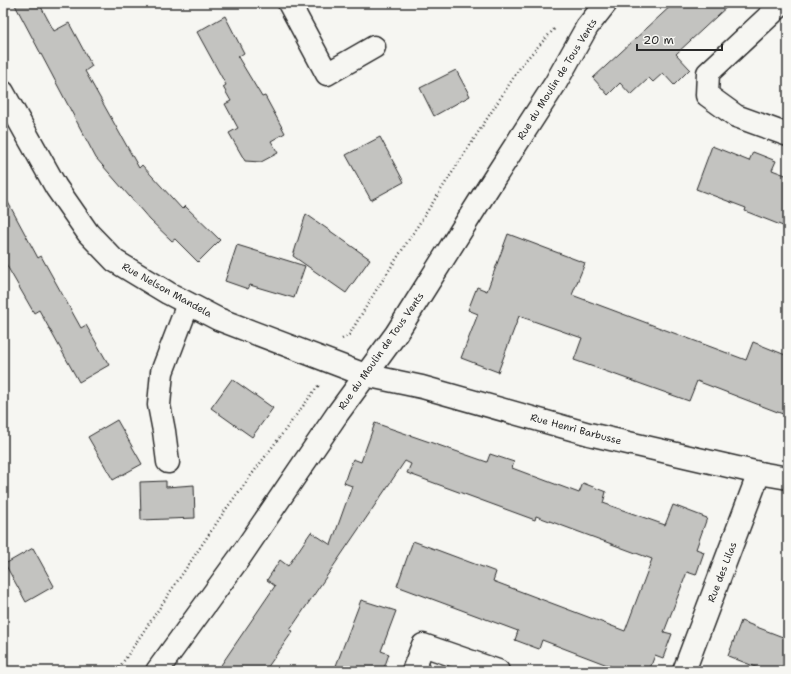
<svg xmlns="http://www.w3.org/2000/svg" width="791" height="674" font-family="'Shantell Sans',sans-serif">
	<style>
		.building { fill: #c3c3c0; stroke: #2b2b2b }
		.lines { fill: none; stroke-linecap: round; stroke-linejoin: round }
		.minor-casing { stroke: #2b2b2b; stroke-width: 25 }
		.path { stroke: #2b2b2b; stroke-width: 2.5; stroke-dasharray: 1 3; stroke-linecap: butt }
		.minor { stroke: #f6f6f2; stroke-width: 22 }
		.labels { text-anchor: middle; dominant-baseline: central; stroke-width: 4; stroke-linejoin: round; paint-order: stroke }
		.street-label { font-size: 10px; fill: #2b2b2b; stroke: #f6f6f2 }
	</style>
	<rect width="100%" height="100%" fill="#f6f6f2"/>
	<filter id="ink" filterUnits="userSpaceOnUse"><feTurbulence type="fractalNoise" baseFrequency=".025" numOctaves="2"/><feDisplacementMap in="SourceGraphic" scale="8" xChannelSelector="R" yChannelSelector="G"/><feConvolveMatrix kernelMatrix="1 2 1 2 8 2 1 2 1" color-interpolation-filters="sRGB"/></filter>
	<g filter="url(#ink)">
		<!-- building -->
		<g class="building">
			<polygon points="14,3 39,3 54,31 69,23 92,66 85,71 139,168 142,165 182,209 185,206 220,240 198,262 175,239 172,241 150,220 96,158"/>
			<polygon points="674,3 731,3 676,54 690,69 674,85 663,73 653,82 649,78 631,95 620,83 608,95 593,78"/>
			<polygon points="225,16 244,53 238,57 262,97 265,96 285,133 271,141 278,153 261,162 245,161 229,133 238,128 225,104 231,101 223,87 226,85 197,32"/>
			<polygon points="456,70 470,96 434,116 420,88"/>
			<polygon points="380,137 404,182 371,200 346,155"/>
			<polygon points="712,146 749,161 753,152 776,161 772,170 788,176 788,228 745,211 746,208 696,189"/>
			<polygon points="3,193 38,258 41,256 81,328 86,325 109,365 79,382 39,310 34,313 3,259"/>
			<polygon points="306,214 370,259 346,293 293,256"/>
			<polygon points="508,234 585,263 572,295 746,360 753,342 788,356 788,416 697,381 689,401 574,360 582,338 519,316 498,372 461,358 478,314 468,310 477,287 487,291"/>
			<polygon points="237,245 305,266 294,298 250,285 248,289 225,281"/>
			<polygon points="232,379 273,408 252,437 211,408"/>
			<polygon points="117,420 142,464 113,480 88,437"/>
			<polygon points="375,423 487,462 490,454 514,462 512,468 579,493 583,483 606,492 603,503 665,525 673,505 707,518 696,549 704,552 696,575 687,572 676,601 664,632 672,634 663,658 655,655 649,671 623,671 542,640 539,649 515,640 518,631 397,586 413,541 496,572 493,581 625,631 652,559 536,516 535,520 407,473 411,464 405,461 290,630 293,631 265,671 217,671 275,586 267,580 280,560 288,566 311,532 331,545 352,486 344,483 348,471 353,459 361,462"/>
			<polygon points="166,481 166,487 194,485 195,518 141,520 140,482"/>
			<polygon points="33,548 54,586 26,602 5,564"/>
			<polygon points="361,600 396,611 381,651 389,654 383,671 334,671"/>
			<polygon points="741,621 788,639 788,671 766,671 728,656"/>
		</g>
		<g class="lines">
			<!-- minor casing -->
			<g class="minor-casing">
				<g id="minor">
					<polyline points="289,3 327,74 374,47"/>
					<polyline points="783,3 708,73 707,95 736,116 788,135"/>
					<polyline points="3,92 56,187 88,233 115,261 168,293 218,319 365,375 422,387 589,434 759,473 788,478"/>
					<polyline points="168,462 164,431 159,405 162,372 188,304"/>
					<polyline points="157,671 240,557 338,413 396,334 486,191 555,84 587,27 606,3"/>
					<polyline points="413,671 423,645 498,671"/>
					<polyline points="684,671 759,473"/>
				</g>
			</g>
			<!-- path -->
			<g class="path">
				<polyline points="342,339 349,335 375,292 523,63 556,27"/>
				<polyline points="117,671 226,509 318,386 317,385"/>
			</g>
			<!-- minor -->
			<use href="#minor" class="minor"/>
		</g>
	</g>
	<g class="labels">
		<!-- street labels -->
		<g class="street-label">
			<text transform="translate(557 79) rotate(-58)">Rue du Moulin de Tous Vents</text>
			<text transform="translate(167 290) rotate(29)">Rue Nelson Mandela</text>
			<text transform="translate(381 351) rotate(-55)">Rue du Moulin de Tous Vents</text>
			<text transform="translate(576 429) rotate(15)">Rue Henri Barbusse</text>
			<text transform="translate(722 572) rotate(-69)">Rue des Lilas</text>
		</g>
	</g>
	<!-- margin -->
	<rect width="791" height="674" fill="none" stroke="#f6f6f2" stroke-width="16"/>
	<rect x="8" y="8" width="775" height="658" fill="none" stroke="#2b2b2b" stroke-width="1.5" filter="url(#ink)"/>
	<!-- scale -->
	<path d="M637 44v6h85v-6" fill="none" stroke="#2b2b2b" stroke-width="2"/>
	<text x="643" y="44" font-size="12" fill="#2b2b2b" stroke="#f6f6f2" stroke-width="3" paint-order="stroke">20 m</text>
</svg>
